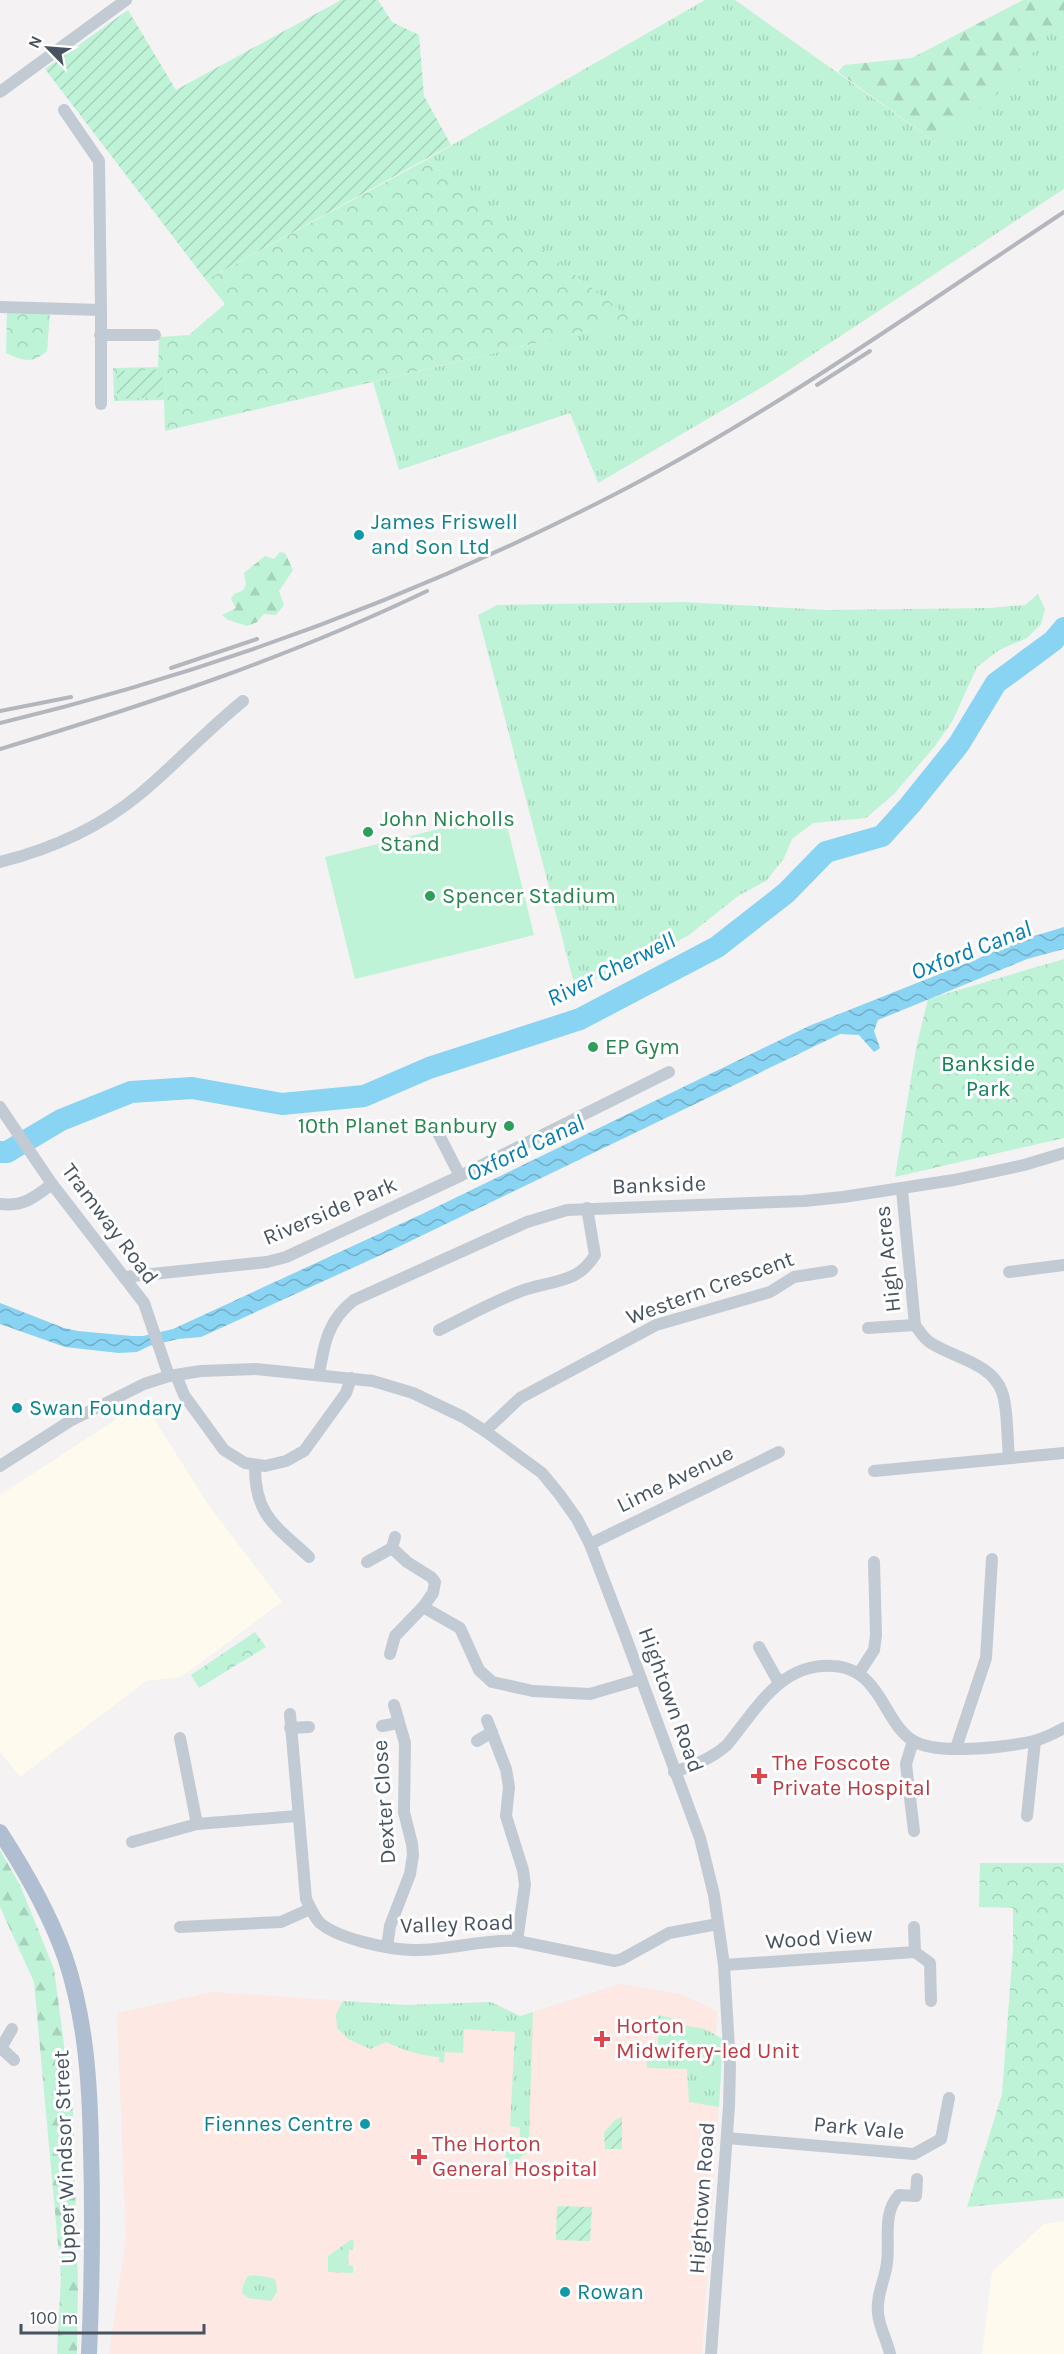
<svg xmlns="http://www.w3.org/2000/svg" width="1064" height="2354" font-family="Karla,sans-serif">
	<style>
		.commercial { fill: #fefaed }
		.medical { fill: #fde8e3 }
		.grass { fill: url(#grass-tufts) }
		.forest { fill: url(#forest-firs) }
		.park { fill: url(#park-crowns) }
		.garden { fill: url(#garden-furrows) }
		.pitch { fill: #bff3d8 }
		.water { fill: url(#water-waves) }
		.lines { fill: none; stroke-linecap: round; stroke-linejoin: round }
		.river { stroke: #89d3f3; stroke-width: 22 }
		.minor { stroke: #c2cbd4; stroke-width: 12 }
		.major { stroke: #b0bed2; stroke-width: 16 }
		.rail { stroke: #b4b6bd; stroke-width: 4 }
		.culture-dot { fill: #0f9aa8; stroke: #fff; stroke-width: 2 }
		.leisure-dot { fill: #2e9e5b; stroke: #fff; stroke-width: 2 }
		.health-dot { fill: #e0444e; stroke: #fff; stroke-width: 2 }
		.labels { text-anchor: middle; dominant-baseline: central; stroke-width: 6; stroke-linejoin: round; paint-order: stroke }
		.culture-label { font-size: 22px; fill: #0d838f; stroke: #fff; text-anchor: start }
		.leisure-label { font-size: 22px; fill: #27864d; stroke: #fff; text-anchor: start }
		.park-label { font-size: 22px; fill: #118555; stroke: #fff }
		.street-label { font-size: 22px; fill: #485361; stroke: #fff }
		.health-label { font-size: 22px; fill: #be3a42; stroke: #fff; text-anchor: start }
		.water-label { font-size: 24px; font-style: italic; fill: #037db2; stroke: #fff }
	</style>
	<defs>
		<pattern id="grass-tufts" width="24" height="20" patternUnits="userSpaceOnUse" patternTransform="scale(1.5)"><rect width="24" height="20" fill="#bff3d8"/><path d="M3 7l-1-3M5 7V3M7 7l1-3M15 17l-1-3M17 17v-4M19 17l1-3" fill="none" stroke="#a6d2bc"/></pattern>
		<pattern id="forest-firs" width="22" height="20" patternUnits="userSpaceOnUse" patternTransform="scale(1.5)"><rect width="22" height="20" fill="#bff3d8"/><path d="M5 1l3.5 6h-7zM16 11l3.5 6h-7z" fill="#a6d2bc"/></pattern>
		<pattern id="park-crowns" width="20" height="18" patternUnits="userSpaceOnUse" patternTransform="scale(1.5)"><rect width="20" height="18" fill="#bff3d8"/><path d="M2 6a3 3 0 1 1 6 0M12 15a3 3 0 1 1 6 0" fill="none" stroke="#a6d2bc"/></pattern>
		<pattern id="garden-furrows" width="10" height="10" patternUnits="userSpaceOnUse" patternTransform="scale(1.5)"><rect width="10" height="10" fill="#bff3d8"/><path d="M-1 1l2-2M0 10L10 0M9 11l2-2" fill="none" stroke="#a6d2bc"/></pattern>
		<pattern id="water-waves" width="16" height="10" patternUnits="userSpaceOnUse" patternTransform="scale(1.5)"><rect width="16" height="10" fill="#89d3f3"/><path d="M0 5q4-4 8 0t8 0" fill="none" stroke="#72aec8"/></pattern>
	</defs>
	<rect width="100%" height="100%" fill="#f4f2f2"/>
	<!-- commercial -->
	<g class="commercial">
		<polygon points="143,1402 210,1507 282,1602 181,1677 146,1681 20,1777 0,1752 0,1495"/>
		<polygon points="1064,2221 1064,2354 982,2354 992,2272 1044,2224"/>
	</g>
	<!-- medical -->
	<polygon class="medical" points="620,1984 681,1994 717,2011 716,2036 723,2039 712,2207 704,2213 702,2229 710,2234 702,2354 109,2354 126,2238 117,2013 213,1992 405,2005 491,2002 520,2016"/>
	<!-- grass -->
	<g class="grass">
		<polygon points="705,0 735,0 938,144 1064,16 1064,189 769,383 598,483 570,413 399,470 373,382 632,320 426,160"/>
		<polygon points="1038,594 1045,609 1041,624 1027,638 999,650 977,667 953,720 935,746 894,794 866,818 813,823 792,839 784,858 766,881 738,896 689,935 638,963 575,987 478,615 497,605 683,602 827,610 989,608 1025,605"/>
		<path d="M 343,2001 L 406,2005 L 491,2002 L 520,2016 L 533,2012 L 529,2139 L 532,2140 L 532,2149 L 509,2166 L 505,2163 L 506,2150 L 519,2150 L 520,2128 L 510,2126 L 515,2032 L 464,2029 L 463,2053 L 445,2052 L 444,2063 L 439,2062 L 439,2057 C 421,2056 403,2050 386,2042 L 370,2049 L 348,2039 L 337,2028 L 336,2014 Z"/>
		<polygon points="658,2015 683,2021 683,2025 705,2029 723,2039 719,2107 689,2102 687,2069 647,2068 646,2051 649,2048 658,2048"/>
		<polygon points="255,2275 273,2278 276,2281 277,2292 271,2301 248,2298 242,2293 243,2285 248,2276"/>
	</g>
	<!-- forest -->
	<g class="forest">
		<polygon points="1023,0 1064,0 1064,16 1000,92 938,144 838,72 844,65 912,58"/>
		<polygon points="280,552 285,553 293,570 279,591 284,605 276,615 264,614 257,622 247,626 228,620 222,615 236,608 231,599 234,594 242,591 246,585 244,573 265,556 274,559"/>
		<polygon points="0,1850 20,1885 54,1969 73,2113 78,2283 77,2354 57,2354 61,2277 34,1982 0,1907"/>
	</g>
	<!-- park -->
	<g class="park">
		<polygon points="426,160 633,320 165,431 164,400 114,401 113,368 158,367 159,337 189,335 225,304 206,280"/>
		<path d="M 7,312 L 50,313 L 47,351 C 33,364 23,361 6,353 Z"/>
		<polygon points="1064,959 1064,1138 895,1177 916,1048 928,999"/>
		<polygon points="255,1632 266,1647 199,1688 191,1675"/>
		<polygon points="980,1863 1064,1863 1064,2198 967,2207 1002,2094 1013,1948 1013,1908 979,1907"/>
		<polygon points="352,2239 354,2242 353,2250 349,2250 348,2265 353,2266 353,2273 328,2272 328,2256"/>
	</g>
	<!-- garden -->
	<g class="garden">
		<polygon points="341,0 378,0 392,22 419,35 424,96 451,145 206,280 45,69 128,10 176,90"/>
		<polygon points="162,369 163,397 117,399 117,371"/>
		<polygon points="622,2117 622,2149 605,2149 604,2133 615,2120"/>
		<polygon points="557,2206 592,2207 590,2241 556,2240"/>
	</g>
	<!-- pitch -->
	<polygon class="pitch" points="504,813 534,935 355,979 325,857"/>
	<!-- water -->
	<polygon class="water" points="1064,927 1064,949 1027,959 878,1020 874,1031 880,1048 874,1052 859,1035 840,1034 394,1249 201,1337 178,1339 149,1346 137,1352 119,1353 65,1347 0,1324 0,1303 64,1328 78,1331 132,1336 143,1336 173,1329 422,1214 809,1026 977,959 1014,942"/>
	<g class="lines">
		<!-- river -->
		<polyline class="river" points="0,1152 7,1152 61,1120 131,1092 192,1088 282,1104 364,1096 429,1068 580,1019 717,947 786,893 826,852 882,836 910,805 959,744 996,683 1053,641 1064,628"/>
		<!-- minor -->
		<g class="minor">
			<polyline points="0,92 126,0"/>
			<polyline points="0,307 101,310 99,161 64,110"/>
			<polyline points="100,335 155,335"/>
			<polyline points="101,404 101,310"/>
			<path d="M 0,862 C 52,849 99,828 140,794 C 176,764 207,730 243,701"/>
			<polyline points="0,1107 52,1184 144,1303 169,1376"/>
			<polyline points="460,1176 669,1072"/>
			<path d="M 902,1190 L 915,1325 C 920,1332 924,1339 931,1343 C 954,1358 992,1363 1002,1392 C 1008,1407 1007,1440 1009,1457"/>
			<path d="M 0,1204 C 23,1207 35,1197 52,1184"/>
			<polyline points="1009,1272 1064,1265"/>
			<polyline points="124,1277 267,1262 286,1257 460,1176 436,1129"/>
			<polyline points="868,1328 915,1325"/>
			<path d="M 439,1330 C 466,1317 499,1298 527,1289 C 555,1280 578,1283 595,1255 L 587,1208"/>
			<path d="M 319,1374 C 324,1344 328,1320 354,1300 L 527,1222 L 567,1210 L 804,1201 L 843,1197 L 954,1180 L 1024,1165 L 1064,1153"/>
			<polyline points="176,1375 184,1395 224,1450 245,1463 265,1466 286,1461 304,1451 346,1393 351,1378"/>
			<polyline points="485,1431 520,1398 656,1325 770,1292 794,1277 832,1271"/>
			<path d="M 255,1465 C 254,1515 276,1526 309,1557"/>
			<polyline points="0,1466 70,1421 144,1384 169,1376 201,1371 256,1369 373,1381 413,1393 463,1417 485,1431 542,1473 560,1495 577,1519 590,1544 623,1630 700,1838 714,1895 724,1965 730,2065 729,2106 711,2354"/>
			<polyline points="874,1471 1064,1453"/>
			<polyline points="395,1537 392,1548 407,1562 431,1577 435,1582 433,1593 423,1607 460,1628 479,1670 492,1682 533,1691 590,1694 641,1679"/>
			<polyline points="590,1544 779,1452"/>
			<polyline points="367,1562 392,1548"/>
			<polyline points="759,1647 779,1683"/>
			<polyline points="390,1654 395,1636 423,1607"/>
			<polyline points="859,1673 874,1650 876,1635 874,1562"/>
			<path d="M 290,1714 L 306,1899 C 310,1907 314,1917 320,1923 C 339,1939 387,1949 412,1950 C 447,1951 481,1939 517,1941 L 615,1961 L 622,1959 L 669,1933 L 718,1924"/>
			<polyline points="487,1720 506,1769 509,1787 506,1816 523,1870 525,1885 517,1941"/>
			<polyline points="382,1726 398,1723"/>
			<polyline points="290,1728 309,1727"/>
			<polyline points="180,1738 197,1824"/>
			<polyline points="477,1741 492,1732"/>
			<polyline points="913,1741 906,1764 914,1831"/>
			<polyline points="956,1748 986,1658 992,1559"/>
			<path d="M 674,1772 C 694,1765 711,1759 727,1745 C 756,1710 780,1663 832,1666 C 845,1666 859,1672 868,1682 C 885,1699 892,1727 912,1740 C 935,1756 1007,1747 1034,1741 C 1045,1738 1055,1733 1064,1728"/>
			<polyline points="1027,1816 1035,1741"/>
			<polyline points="132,1842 197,1824 297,1816"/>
			<polyline points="180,1927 281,1922 310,1909"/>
			<polyline points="914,1927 915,1952"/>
			<polyline points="387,1947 390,1926 410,1874 413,1855 412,1844 404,1812 405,1743 394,1705"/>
			<polyline points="724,1965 915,1952 930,1963 931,2001"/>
			<polyline points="0,2047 14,2060"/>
			<polyline points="1,2048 12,2029"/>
			<polyline points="727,2138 914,2154 941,2139 949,2098"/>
			<path d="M 890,2354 C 887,2340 879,2327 878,2313 C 876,2295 885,2280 887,2263 C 890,2240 882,2213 899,2195 L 916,2196 L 917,2179"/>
		</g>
		<!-- major -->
		<path class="major" d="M 0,1832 C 26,1872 49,1912 65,1957 C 86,2019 90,2085 91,2149 C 93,2218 92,2286 89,2354"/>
		<!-- rail -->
		<g class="rail">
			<polyline points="817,385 870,351"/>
			<polyline points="171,668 257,639"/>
			<polyline points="0,711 71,697"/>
			<path d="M 0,723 C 216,671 427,592 625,489 C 778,409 920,307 1064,212"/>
			<path d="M 0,749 C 146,705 290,657 427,591"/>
		</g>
	</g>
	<!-- markers -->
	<g class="culture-dot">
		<circle cx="359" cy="535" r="6"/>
		<circle cx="17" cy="1408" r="6"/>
		<circle cx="365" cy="2124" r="6"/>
		<circle cx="565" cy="2292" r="6"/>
	</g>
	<g class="leisure-dot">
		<circle cx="368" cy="832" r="6"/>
		<circle cx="430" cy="896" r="6"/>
		<circle cx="593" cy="1047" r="6"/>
		<circle cx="509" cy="1126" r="6"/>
	</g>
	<g class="health-dot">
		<path d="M756 1767h6v6h6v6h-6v6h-6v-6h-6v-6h6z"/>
		<path d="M599 2030h6v6h6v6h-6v6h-6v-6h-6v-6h6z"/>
		<path d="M416 2148h6v6h6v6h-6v6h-6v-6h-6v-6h6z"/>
	</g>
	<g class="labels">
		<!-- culture labels -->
		<g class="culture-label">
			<text x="371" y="522">James Friswell<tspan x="371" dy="25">and Son Ltd</tspan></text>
			<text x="29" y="1408">Swan Foundary</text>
			<text x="353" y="2124" text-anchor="end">Fiennes Centre</text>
			<text x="577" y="2292">Rowan</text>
		</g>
		<!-- leisure labels -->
		<g class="leisure-label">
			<text x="380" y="819">John Nicholls<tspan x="380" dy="25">Stand</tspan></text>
			<text x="442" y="896">Spencer Stadium</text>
			<text x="605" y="1047">EP Gym</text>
			<text x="497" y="1126" text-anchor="end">10th Planet Banbury</text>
		</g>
		<!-- park labels -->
		<g class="park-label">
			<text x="988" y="1064">Bankside<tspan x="988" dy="25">Park</tspan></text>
		</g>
		<!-- street labels -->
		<g class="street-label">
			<text transform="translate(659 1185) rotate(-2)">Bankside</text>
			<text transform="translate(330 1211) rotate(-23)">Riverside Park</text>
			<text transform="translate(110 1224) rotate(53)">Tramway Road</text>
			<text transform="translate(888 1259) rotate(-96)">High Acres</text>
			<text transform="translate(710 1288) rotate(-20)">Western Crescent</text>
			<text transform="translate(675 1479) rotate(-26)">Lime Avenue</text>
			<text transform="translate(671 1700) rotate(70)">Hightown Road</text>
			<text transform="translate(384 1802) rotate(-94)">Dexter Close</text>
			<text transform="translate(457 1924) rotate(-2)">Valley Road</text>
			<text transform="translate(819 1938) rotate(-4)">Wood View</text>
			<text transform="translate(859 2128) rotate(5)">Park Vale</text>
			<text transform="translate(65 2157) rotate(-92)">Upper Windsor Street</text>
			<text transform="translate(702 2198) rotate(-86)">Hightown Road</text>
		</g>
		<!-- health labels -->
		<g class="health-label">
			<text x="772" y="1763">The Foscote<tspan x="772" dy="25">Private Hospital</tspan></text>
			<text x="616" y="2026">Horton<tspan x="616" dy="25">Midwifery-led Unit</tspan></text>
			<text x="432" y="2144">The Horton<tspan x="432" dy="25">General Hospital</tspan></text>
		</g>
		<!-- water labels -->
		<g class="water-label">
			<text transform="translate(971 950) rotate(-21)">Oxford Canal</text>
			<text transform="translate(611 969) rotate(-26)">River Cherwell</text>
			<text transform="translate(525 1148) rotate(-25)">Oxford Canal</text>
		</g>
	</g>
	<!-- north arrow -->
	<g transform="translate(48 48) rotate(295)" stroke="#ffffff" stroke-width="4.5" paint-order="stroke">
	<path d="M0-4.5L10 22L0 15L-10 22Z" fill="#485361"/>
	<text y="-9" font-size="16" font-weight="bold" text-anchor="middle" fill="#485361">N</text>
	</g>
	<!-- scale -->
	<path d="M21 2324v9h183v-9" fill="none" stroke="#485361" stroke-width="3"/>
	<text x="30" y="2324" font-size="18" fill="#485361" stroke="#ffffff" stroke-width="4.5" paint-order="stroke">100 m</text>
</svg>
